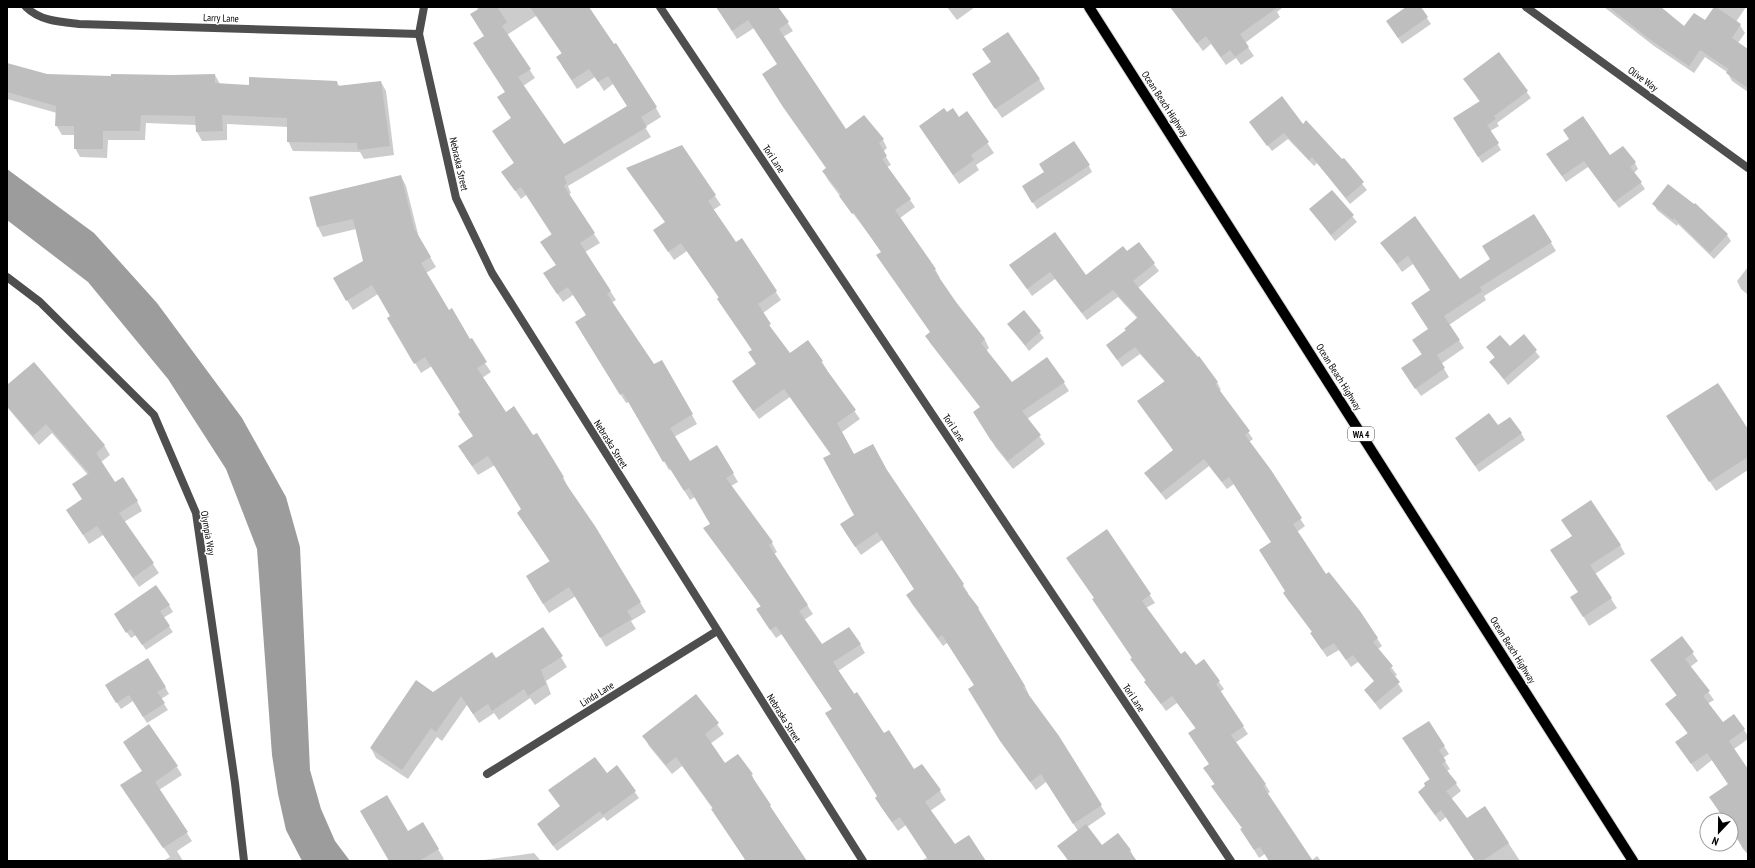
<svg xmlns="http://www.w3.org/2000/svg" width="1755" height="868" font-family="'PT Sans Narrow',sans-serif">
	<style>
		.water { fill: #9c9c9c }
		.shadow { fill: #0003; fill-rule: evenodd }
		.building { fill: #bebebe }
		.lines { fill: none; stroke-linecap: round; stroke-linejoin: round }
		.primary-casing { stroke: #dbdbdb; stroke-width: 12 }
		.minor { stroke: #4e4e4e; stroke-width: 8 }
		.primary { stroke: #000; stroke-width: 10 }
		.labels { text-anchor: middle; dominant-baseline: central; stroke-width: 3; stroke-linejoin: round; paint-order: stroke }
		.shield { fill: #fff; stroke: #4c4c4c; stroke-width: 1 }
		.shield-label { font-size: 9px; font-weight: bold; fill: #000 }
		.street-label { font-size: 10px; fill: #000; stroke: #fff }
	</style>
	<rect width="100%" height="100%" fill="#fff"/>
	<!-- water -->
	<polygon class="water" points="7,169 94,233 157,303 242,418 286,497 300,547 310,770 321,809 335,841 350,861 302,861 286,830 278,794 272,755 257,549 226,469 168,379 88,282 7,220"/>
	<!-- shadow -->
	<g class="shadow">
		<path d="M 477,7 L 588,7 L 614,45 L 616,44 L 656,108 L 661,117 L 645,127 L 651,137 L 568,186 L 571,193 L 568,195 L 600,243 L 585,252 L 616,300 L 611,303 L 654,366 L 662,361 L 697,424 L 674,437 L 690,462 L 717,446 L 738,482 L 731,486 L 772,543 L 777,552 L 774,554 L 813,614 L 804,620 L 822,646 L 860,644 L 865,653 L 838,671 L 884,735 L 914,771 L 922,765 L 940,791 L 946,800 L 930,811 L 955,846 L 985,861 L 921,861 L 928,857 L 906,825 L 898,831 L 881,807 L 876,798 L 878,797 L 832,709 L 782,634 L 776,638 L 762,618 L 761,607 L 705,529 L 711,524 L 695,497 L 690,500 L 671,469 L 669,470 L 629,402 L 626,403 L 581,331 L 587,315 L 573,295 L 563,302 L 549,282 L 556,265 L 552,235 L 526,195 L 521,199 L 502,172 L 514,163 L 512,119 L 506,92 L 485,36 ZM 536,16 L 562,54 L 562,66 L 577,89 L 595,77 L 604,91 L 613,84 L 628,107 L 564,145 L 523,86 L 535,78 L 507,35 Z"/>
		<polygon points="717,7 777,7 793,31 783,37 846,130 883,140 887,148 883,152 891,165 887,167 915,207 900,218 935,269 940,278 938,278 955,303 985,340 989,348 986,351 1011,383 1047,359 1064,383 1069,391 1027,419 1045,444 1013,469 996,448 979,420 981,408 931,344 926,336 931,332 882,252 828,180 823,171 827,168 778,64 754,28 737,39"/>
		<polygon points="947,7 975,7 957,20"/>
		<polygon points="1173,7 1281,7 1282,8 1277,12 1280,17 1245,43 1254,56 1241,65 1236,58 1226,65 1211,44 1203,51 1185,27"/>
		<polygon points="1408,7 1419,7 1431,24 1402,44 1391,27"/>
		<polygon points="1604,7 1659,7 1685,27 1705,21 1715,7 1746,7 1736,22 1740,25 1745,33 1738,43 1748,51 1748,92 1732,81 1727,72 1705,57 1694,73 1654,46"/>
		<polygon points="1498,53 1531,98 1497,123 1499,126 1490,131 1501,150 1482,163 1458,124 1480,102 1464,79"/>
		<polygon points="991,62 1039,79 1045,89 1002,118 973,75"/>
		<polygon points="7,64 47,75 112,77 215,75 220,84 250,86 337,82 340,87 381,82 386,91 394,155 364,159 360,152 293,151 288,141 288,127 227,124 227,140 202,141 197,132 196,125 146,123 145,140 108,140 107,158 80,157 75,148 75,135 62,135 56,125 57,113 7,99"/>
		<polygon points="946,113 959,119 967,113 994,153 976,165 979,170 959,184 920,127"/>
		<polygon points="1250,122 1302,125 1342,161 1343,160 1367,190 1350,204 1317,163 1314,166 1288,139 1272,151"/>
		<polygon points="681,146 721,205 713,210 736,244 742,240 781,300 763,313 774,334 789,354 808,341 822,362 827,370 826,371 860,419 842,432 854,455 887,471 963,585 968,593 967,594 978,608 1025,686 1029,695 1028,696 1058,737 1101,806 1106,814 1087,827 1102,846 1130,850 1136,861 1068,861 1059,846 1078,831 1046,782 1036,790 1007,750 975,686 947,643 943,646 912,604 907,595 915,590 882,540 861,555 846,533 841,525 856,515 831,455 790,397 759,419 738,390 733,382 757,365 752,350 719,298 687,251 674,260 660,239 666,223 628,169"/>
		<polygon points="1610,157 1635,163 1638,169 1634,173 1645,189 1619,208 1588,167 1566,182 1551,161"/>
		<polygon points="1089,166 1092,172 1037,209 1027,193 1045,172"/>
		<polygon points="401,176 406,186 419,238 436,267 426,273 449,311 491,372 482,378 505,413 563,477 568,487 594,526 646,612 631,621 636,629 606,647 576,596 549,613 532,586 550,562 518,513 522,510 495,465 478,475 465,456 474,437 461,413 432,366 421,373 394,328 391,317 378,294 353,310 334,279 364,261 356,229 323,237 318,227 311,197"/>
		<polygon points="1332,191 1357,222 1335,241 1310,209"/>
		<polygon points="1654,204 1695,205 1727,235 1731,241 1714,259 1678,224 1677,226 1657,210"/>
		<polygon points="1534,215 1556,251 1484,296 1486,300 1449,325 1464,348 1441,364 1449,377 1421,396 1407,376 1422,355 1413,340 1429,329 1431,291 1413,264 1402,272 1382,243 1460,281 1491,260"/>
		<polygon points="1139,244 1159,271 1138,288 1217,382 1221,390 1219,391 1253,439 1249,442 1305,526 1297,532 1326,576 1359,611 1382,646 1378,649 1397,675 1394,677 1403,691 1380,710 1365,690 1375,682 1358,662 1351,667 1339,650 1327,657 1316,641 1313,632 1288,600 1284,593 1286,591 1272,543 1234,484 1227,489 1209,466 1166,500 1150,480 1146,473 1173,451 1165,382 1140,354 1122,367 1112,352 1127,331 1138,319 1118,297 1087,320 1055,279 1032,296 1010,265 1086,277 1127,253"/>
		<polygon points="1748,267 1748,295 1741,289 1737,281"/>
		<polygon points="1024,312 1044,338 1029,351 1008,324"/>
		<polygon points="1523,336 1540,357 1508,385 1490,362 1495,358 1487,347 1510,347"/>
		<polygon points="7,386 104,445 110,455 101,462 115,483 137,501 142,511 124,522 159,573 139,587 103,535 89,544 73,519 83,500 88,475 52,433 39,445 7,407"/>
		<polygon points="1673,426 1748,431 1748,470 1716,491"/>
		<polygon points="1521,433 1525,440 1479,472 1460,444"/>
		<polygon points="1107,530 1155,603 1146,608 1181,655 1195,666 1204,660 1219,682 1224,689 1220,692 1248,734 1235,743 1265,784 1270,792 1267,794 1311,861 1317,856 1321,861 1269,861 1265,854 1259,858 1246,837 1243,829 1217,794 1213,787 1215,785 1209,776 1210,764 1189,733 1196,729 1177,703 1166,711 1150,689 1146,681 1136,667 1133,659 1095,598"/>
		<polygon points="1620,545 1625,554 1595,574 1617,608 1589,626 1577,606 1579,593 1557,559"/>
		<polygon points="169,605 173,612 163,618 173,632 146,650 136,635 131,638 119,621"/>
		<polygon points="543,628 567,667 546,681 551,694 535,705 530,698 499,720 494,713 479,723 467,705 442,741 437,737 408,779 376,758 371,748 433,693 496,660"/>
		<polygon points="1681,637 1698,661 1690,667 1714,700 1707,704 1722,724 1734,715 1748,736 1748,739 1734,749 1748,770 1748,854 1743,849 1731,828 1731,820 1725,820 1729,785 1712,760 1697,772 1676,742 1688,734 1667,704 1677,696 1651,660"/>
		<polygon points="165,687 169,694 161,699 168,710 147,723 133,701 121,709 110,692"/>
		<polygon points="696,695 724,734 710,744 725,764 752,775 756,785 806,861 743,861 745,859 713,809 682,766 672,774 649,746 644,736"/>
		<polygon points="1428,722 1449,754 1443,758 1450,769 1447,771 1461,791 1451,799 1466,820 1485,807 1520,861 1475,861 1446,817 1440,822 1424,800 1427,787 1430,780 1408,746"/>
		<polygon points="177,767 182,775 159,790 192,841 177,851 183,861 163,861 170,857 127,794"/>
		<polygon points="617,767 639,798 607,821 604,817 557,851 542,831"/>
		<polygon points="422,823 444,859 441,861 390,861 408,832"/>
		<polygon points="534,853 541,861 484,861 484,860"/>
	</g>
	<!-- building -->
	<g class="building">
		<polygon points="482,7 497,7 507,22 502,26 531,69 518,77 564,144 627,106 608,76 598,82 589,69 572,80 556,57 562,53 530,7 589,7 614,44 616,43 657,107 641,117 647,127 564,177 567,183 564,186 595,233 580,243 611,291 607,294 654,364 662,360 693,414 670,428 690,461 717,445 734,473 726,478 773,542 769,545 808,605 799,611 822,644 849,627 861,644 833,662 854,694 857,692 884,733 889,730 914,769 922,764 941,790 925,802 955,844 969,835 986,861 929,861 900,817 892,822 875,798 877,796 825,713 832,709 776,626 770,630 756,609 761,606 703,528 710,524 689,488 684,491 665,461 663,462 623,393 620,395 575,322 586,315 568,287 557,294 543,273 556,265 540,242 552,234 521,187 515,191 501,172 514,163 492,131 511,118 497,97 505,92 473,43 484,36 470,14"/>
		<polygon points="716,7 778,7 789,22 779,29 846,129 864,115 884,139 879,143 887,156 882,159 911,199 895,210 936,269 934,270 956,302 985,339 981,343 1012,382 1047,357 1065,382 1022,411 1041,435 1008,461 990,439 973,412 980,407 925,336 930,332 876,255 881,252 854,213 852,214 839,196 841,194 822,171 826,168 783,107 762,74 777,64 748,20 732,31"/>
		<polygon points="1170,7 1278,7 1240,34 1249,47 1235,57 1230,50 1221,57 1206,36 1197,43"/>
		<polygon points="1406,7 1421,7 1428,17 1398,38 1386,21"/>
		<polygon points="1609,7 1661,7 1684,26 1694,13 1705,20 1714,7 1716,7 1741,24 1732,38 1748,49 1748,88 1726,73 1729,69 1700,50 1689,66 1648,38"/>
		<polygon points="1008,32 1040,79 995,109 972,74 991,62 982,49"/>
		<polygon points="1499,52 1528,91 1494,116 1496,119 1487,125 1499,143 1478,157 1453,118 1480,101 1463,79"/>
		<polygon points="7,63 47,74 111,76 111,74 172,75 215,74 215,83 249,85 249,77 337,81 337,86 381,81 390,146 358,150 357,143 287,142 287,118 222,115 223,131 196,132 195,116 141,115 140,131 103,131 103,149 74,149 74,126 55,126 56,106 7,92"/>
		<polygon points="1282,96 1303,124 1306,120 1342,159 1344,158 1364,182 1346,198 1312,157 1309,160 1284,133 1267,146 1249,122"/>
		<polygon points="944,108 947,112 953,108 959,117 967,111 989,142 971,155 974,160 953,175 919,126"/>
		<polygon points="1583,116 1610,155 1623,146 1636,162 1630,167 1642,182 1614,202 1584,161 1562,176 1546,154 1569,139 1563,130"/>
		<polygon points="1074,141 1090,165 1032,203 1022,186 1044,172 1039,164"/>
		<polygon points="682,145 716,195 708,201 736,242 742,238 777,291 758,304 771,324 769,325 790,353 808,340 823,361 821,362 856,410 837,423 854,454 873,444 887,470 964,584 962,586 979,608 978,609 1025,686 1023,687 1059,736 1102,805 1073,824 1041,774 1030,782 1000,741 968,689 974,685 942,635 938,638 906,595 914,589 877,532 855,547 840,524 854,515 823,458 831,454 784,389 753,411 732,381 756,364 748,352 752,350 717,299 719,297 681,243 668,252 653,230 665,222 626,168"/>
		<polygon points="401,175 414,228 431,257 421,263 449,310 452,308 470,339 472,338 487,362 477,368 506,412 514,406 533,435 537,433 564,477 562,478 595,526 641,602 627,611 632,619 600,638 569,587 543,604 526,576 550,561 517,513 521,509 488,456 472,466 458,446 473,436 458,414 460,412 425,357 414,364 387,318 390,316 372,285 346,301 333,278 363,261 353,219 317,227 309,197"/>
		<polygon points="1668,184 1694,204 1695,203 1728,234 1710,253 1674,218 1673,220 1652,204"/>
		<polygon points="1332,190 1354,215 1331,235 1309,209"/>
		<polygon points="1534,214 1552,242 1480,287 1482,291 1444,316 1460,340 1437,355 1445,368 1415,389 1401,368 1422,354 1412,340 1428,329 1411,303 1430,290 1408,256 1397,264 1380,243 1415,216 1460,279 1490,259 1482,246"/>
		<polygon points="1055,232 1086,275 1123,246 1127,251 1139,242 1155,263 1133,281 1198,357 1199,356 1218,382 1215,384 1250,431 1245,435 1271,470 1302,518 1293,524 1326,574 1329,572 1360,611 1378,638 1373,642 1393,666 1389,669 1400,682 1375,703 1364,690 1374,681 1353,655 1346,660 1334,643 1322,650 1310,633 1312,632 1283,593 1285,591 1259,550 1271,542 1229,477 1222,482 1204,459 1161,493 1144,473 1173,450 1137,401 1165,381 1135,347 1117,360 1106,345 1126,330 1124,329 1138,317 1113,290 1082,313 1050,272 1027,289 1009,265"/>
		<polygon points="1024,310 1041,331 1025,345 1007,324"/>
		<polygon points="1524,334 1537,350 1504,379 1489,362 1495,357 1486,347 1500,335 1510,346"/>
		<polygon points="34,362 105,445 96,453 115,482 123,477 138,501 119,513 154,563 133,578 97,526 83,535 66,510 82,499 72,484 89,473 46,424 33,436 7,406 7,385"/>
		<polygon points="1718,383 1748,429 1748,457 1709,482 1666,416"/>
		<polygon points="1489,413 1498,425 1510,417 1522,433 1475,466 1455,438"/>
		<polygon points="1591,500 1621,545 1590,565 1612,598 1583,617 1570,597 1578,592 1550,550 1572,536 1561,520"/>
		<polygon points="1107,529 1151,594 1142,601 1181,654 1185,651 1196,665 1204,659 1220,681 1216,684 1244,726 1231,735 1266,784 1263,786 1313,861 1269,861 1260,847 1254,850 1240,829 1242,828 1211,786 1215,784 1203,768 1209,764 1188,733 1196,728 1172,696 1161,704 1144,682 1146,680 1130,659 1132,658 1092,599 1094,598 1066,558"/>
		<polygon points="156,585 170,605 160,611 170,626 142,645 131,629 126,633 114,614"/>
		<polygon points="543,627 563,656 541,670 546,684 528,696 524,689 492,711 488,704 473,714 461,696 436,732 431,728 402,770 370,748 416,680 433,692 492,652 496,658"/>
		<polygon points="1682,636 1694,652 1685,659 1710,691 1703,696 1723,722 1734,714 1745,729 1729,741 1748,769 1748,855 1731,829 1731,820 1725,820 1709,797 1728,784 1707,753 1691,764 1675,742 1688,733 1665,704 1677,695 1650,660"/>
		<polygon points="148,658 166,687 157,692 165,703 143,717 129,695 116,703 105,685"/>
		<polygon points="696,694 719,723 705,734 725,763 738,754 753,774 751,775 771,805 770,806 807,861 746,861 711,809 713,808 676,757 666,765 642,736"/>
		<polygon points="1429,721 1445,746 1439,750 1446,761 1442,764 1457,783 1446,791 1467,818 1485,806 1509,843 1482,861 1475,861 1441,810 1435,815 1418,792 1425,786 1424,783 1430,779 1402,738"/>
		<polygon points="149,724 178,766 155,782 188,832 163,848 120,785 142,771 123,742"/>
		<polygon points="595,757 607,773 617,765 636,791 603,815 600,811 553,846 537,824 560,806 548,790"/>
		<polygon points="387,795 408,831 423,822 439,849 419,861 389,861 360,811"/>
		<polygon points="1086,824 1102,845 1118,833 1131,850 1129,851 1137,861 1069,861 1057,846"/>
	</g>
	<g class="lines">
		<!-- primary casing -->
		<g class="primary-casing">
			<polyline id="primary" points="1089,7 1633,861"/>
		</g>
		<!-- minor -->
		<g class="minor">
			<path d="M 26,7 C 40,21 60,22 79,24 L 419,34"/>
			<polyline points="424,7 419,34 456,198 492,273 863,861"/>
			<polyline points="660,7 1231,861"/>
			<polyline points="1526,7 1748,168"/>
			<polyline points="7,277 40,302 154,415 196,513 235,783 244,861"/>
			<polyline points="487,774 717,631"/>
		</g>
		<!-- primary -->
		<use href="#primary" class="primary"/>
	</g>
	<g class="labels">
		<!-- shield labels -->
		<rect class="shield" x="1348" y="427" width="26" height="14" rx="3"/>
		<g class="shield-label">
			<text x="1361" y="434">WA 4</text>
		</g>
		<!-- street labels -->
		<g class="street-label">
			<text transform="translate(221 18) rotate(2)">Larry Lane</text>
			<text transform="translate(1643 79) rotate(36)">Olive Way</text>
			<text transform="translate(1165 104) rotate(57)">Ocean Beach Highway</text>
			<text transform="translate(774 159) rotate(56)">Tori Lane</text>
			<text transform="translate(459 164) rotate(77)">Nebraska Street</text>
			<text transform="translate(1339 377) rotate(58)">Ocean Beach Highway</text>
			<text transform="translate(954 428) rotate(56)">Tori Lane</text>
			<text transform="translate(611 444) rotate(58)">Nebraska Street</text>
			<text transform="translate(208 533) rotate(80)">Olympia Way</text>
			<text transform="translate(1513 650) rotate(58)">Ocean Beach Highway</text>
			<text transform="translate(597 694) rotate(-32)">Linda Lane</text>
			<text transform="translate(1134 698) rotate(56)">Tori Lane</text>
			<text transform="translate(784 718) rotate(58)">Nebraska Street</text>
		</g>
	</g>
	<!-- border -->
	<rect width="1755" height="868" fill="none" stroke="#000000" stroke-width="16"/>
	<!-- north arrow -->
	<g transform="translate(1719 832) rotate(202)"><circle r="19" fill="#ffffff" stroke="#999999"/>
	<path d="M0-3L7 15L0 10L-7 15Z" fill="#000000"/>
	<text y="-6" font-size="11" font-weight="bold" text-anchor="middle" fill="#000000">N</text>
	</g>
</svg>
